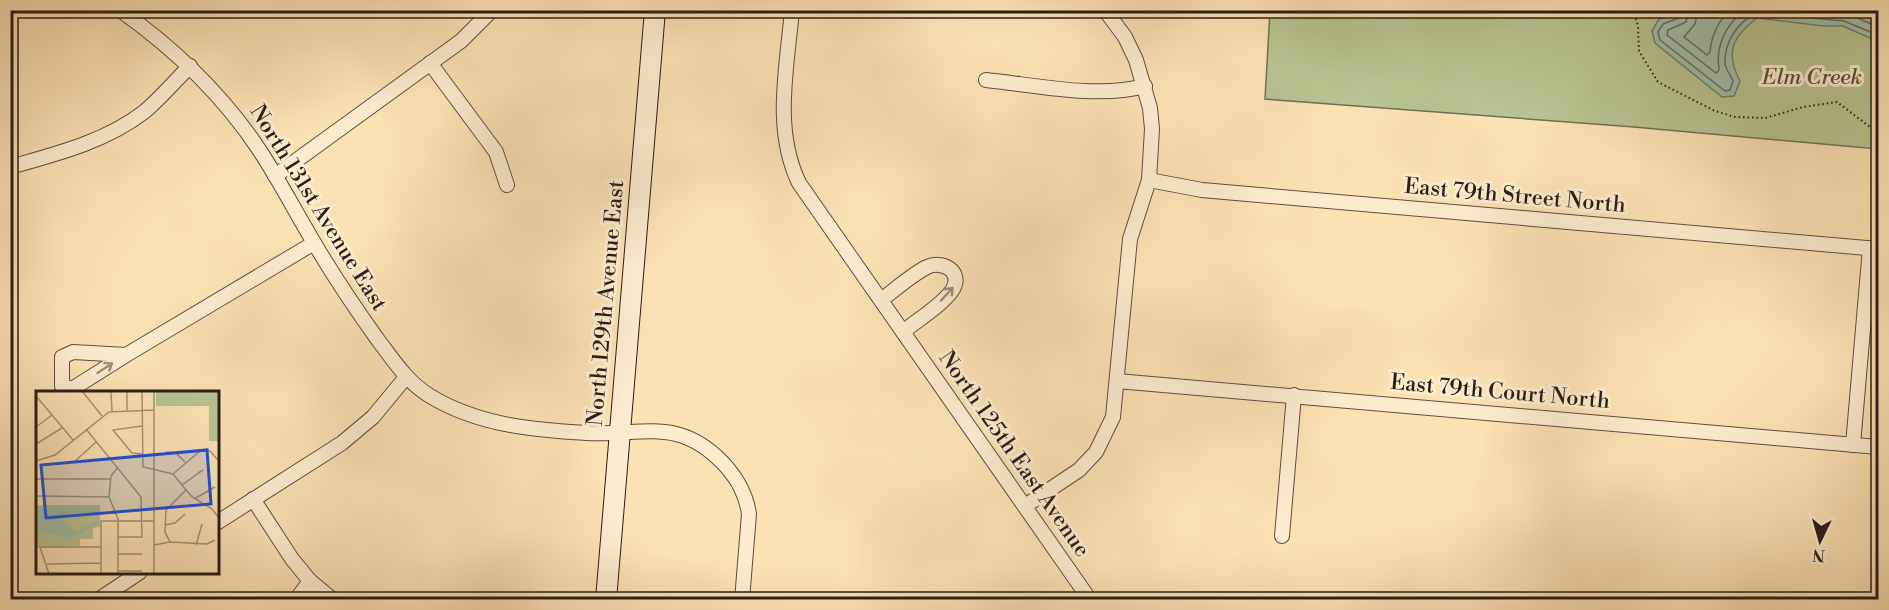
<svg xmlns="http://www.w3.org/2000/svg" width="1889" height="610" font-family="'Libre Bodoni',serif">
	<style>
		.green { fill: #b8c491; stroke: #717052; stroke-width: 1.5 }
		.water { fill: #9fbeab; stroke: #707e6f; stroke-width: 1.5 }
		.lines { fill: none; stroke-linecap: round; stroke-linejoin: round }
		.shore { stroke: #646e60; stroke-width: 1.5 }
		.minor-casing { stroke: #5e4e3c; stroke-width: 16 }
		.secondary-casing { stroke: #2a1d14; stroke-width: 22 }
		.path { stroke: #2a1d14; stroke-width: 2; stroke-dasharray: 1.5 3; stroke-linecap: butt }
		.minor { stroke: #fcecce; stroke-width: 14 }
		.secondary { stroke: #fcecce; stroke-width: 20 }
		.oneway { stroke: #9e8f7a }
		.labels { text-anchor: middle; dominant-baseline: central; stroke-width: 6; stroke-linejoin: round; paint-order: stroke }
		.park-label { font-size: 22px; font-style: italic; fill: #554f3a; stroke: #fcecce }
		.street-label { font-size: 22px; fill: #2a1d14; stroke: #fcecce }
		.inset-river { fill: none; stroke: #9fbeab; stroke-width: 3 }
		.inset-road { fill: none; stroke: #a79373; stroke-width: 1.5 }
		.view { fill: #1d4ed8; fill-opacity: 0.15; stroke: #1d4ed8; stroke-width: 3 }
		.inset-edge { fill: none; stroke: #2a1d14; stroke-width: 3 }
	</style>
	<rect width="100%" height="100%" fill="#fbe2b3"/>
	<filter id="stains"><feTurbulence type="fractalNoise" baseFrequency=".00333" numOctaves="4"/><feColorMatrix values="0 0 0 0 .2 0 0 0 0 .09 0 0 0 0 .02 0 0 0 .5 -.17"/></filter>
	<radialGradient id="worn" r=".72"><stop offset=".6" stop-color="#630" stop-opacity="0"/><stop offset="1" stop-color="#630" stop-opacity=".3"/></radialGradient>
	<!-- green -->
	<polygon class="green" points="1270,11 1878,11 1878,149 1634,127 1265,99"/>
	<!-- water -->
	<path class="water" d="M 1686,11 L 1878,11 L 1878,48 L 1870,38 L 1843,26 L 1824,26 L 1757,18 C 1732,37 1725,53 1740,81 L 1734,96 L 1722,97 L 1655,43 L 1652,31 L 1659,19 Z"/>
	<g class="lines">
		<!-- shore -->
		<g class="shore">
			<path d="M 1682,10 L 1679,18 L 1663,24 L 1658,32 L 1660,40 L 1725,91 L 1730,90 L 1733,81 C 1731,76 1726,70 1725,64 C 1724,42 1737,24 1755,13 L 1844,21 L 1873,33 L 1878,38"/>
			<path d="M 1689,10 L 1686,22 L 1668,30 L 1667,35 L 1716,73 L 1719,70 C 1715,46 1726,25 1744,10"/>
			<path d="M 1698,10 L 1695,24 L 1684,37 L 1707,55 L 1710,52 C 1711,37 1718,21 1730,10"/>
			<polyline points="1806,10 1846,13 1878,27"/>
		</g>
		<!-- minor casing -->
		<g class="minor-casing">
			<g id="minor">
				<path d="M 120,10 C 175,49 223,95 260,151 C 279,180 295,211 313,241 C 333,275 355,308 378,340 C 394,361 407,382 430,396 C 478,425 532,430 587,433 C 642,436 678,416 723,463 C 737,478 746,493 749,514 L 742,600"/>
				<path d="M 792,10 C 787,68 773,129 799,183 L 1090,600"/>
				<polyline points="430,63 496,152 507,185"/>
				<path d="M 986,80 C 1035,85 1097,99 1145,86"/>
				<path d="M 10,167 C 56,154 105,142 144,112 C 160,99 175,81 190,66"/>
				<polyline points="275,176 461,41 492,10"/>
				<polyline points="1149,180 1202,190 1878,249"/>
				<path d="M 881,300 C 895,290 911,275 927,267 C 942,260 963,271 953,289 C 944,304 917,320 903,332"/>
				<polyline points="126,355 73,352 62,357 62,386 72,389 126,355 314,243"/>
				<polyline points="1117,381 1878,447"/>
				<polyline points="1853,445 1870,248"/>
				<polyline points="253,499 292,559 310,581 333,600"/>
				<polyline points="1025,506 1079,470 1096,452 1113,417 1130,239 1149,180 1152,129 1150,108 1136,60 1125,37 1105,10"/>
				<polyline points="218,522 342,443 373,417 406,377"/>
				<polyline points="1282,536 1294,395"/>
				<polyline points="98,600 140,572"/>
				<polyline points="296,600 310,581"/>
			</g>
		</g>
		<!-- secondary casing -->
		<g class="secondary-casing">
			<polyline id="secondary" points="606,600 655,10"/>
		</g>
		<!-- path -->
		<polyline class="path" points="1633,10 1638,26 1639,51 1658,82 1715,111 1735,117 1765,118 1803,107 1837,102 1878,133"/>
		<!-- minor -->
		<use href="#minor" class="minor"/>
		<!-- secondary -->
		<use href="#secondary" class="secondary"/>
	</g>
	<!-- one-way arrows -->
	<defs><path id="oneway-shaft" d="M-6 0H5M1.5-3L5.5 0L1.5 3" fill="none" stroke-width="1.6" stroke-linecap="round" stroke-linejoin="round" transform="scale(1.5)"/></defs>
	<g class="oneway">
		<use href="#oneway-shaft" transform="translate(947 294) rotate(-47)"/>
		<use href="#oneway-shaft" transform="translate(105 368) rotate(-33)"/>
	</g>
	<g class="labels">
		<!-- park labels -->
		<g class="park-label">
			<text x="1812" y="77">Elm Creek</text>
		</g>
		<!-- street labels -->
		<g class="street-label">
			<text transform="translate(1515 196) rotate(5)">East 79th Street North</text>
			<text transform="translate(318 208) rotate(58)">North 131st Avenue East</text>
			<text transform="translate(606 303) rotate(-85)">North 129th Avenue East</text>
			<text transform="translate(1500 392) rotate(5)">East 79th Court North</text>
			<text transform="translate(1014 454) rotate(55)">North 125th East Avenue</text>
		</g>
	</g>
	<!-- overview -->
	<g transform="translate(36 391)">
		<rect width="183" height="183" fill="#fbe2b3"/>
		<path d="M 120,0 L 183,0 L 183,50 L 173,50 L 173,15 L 120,15 ZM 0,114 L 64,114 L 64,136 L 57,137 L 57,148 L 44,148 L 44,155 L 0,157 Z" fill="#b8c491"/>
		<path d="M 6,116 L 14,124 L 21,124 L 24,117 L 30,122 L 27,128 L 35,139 L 43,140 L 42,144 L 33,149 L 25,144 L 7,143 L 0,137 L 0,118 Z" fill="#9fbeab"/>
		<path class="inset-river" d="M 43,142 L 63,130"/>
		<path class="inset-road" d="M 46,0 L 66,25M 75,0 L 76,20M 91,0 L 91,19M 106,0 L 107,76 L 137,83 L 155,105 L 176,118 L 183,127M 118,0 L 118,183M 0,5 L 37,49M 106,35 L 77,39 L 96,62 L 106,63M 0,36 L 16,24M 50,38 L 105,106 L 106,146 L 82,146M 0,53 L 26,37M 130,61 L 140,62 L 149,71M 0,70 L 19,64 L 73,21 L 118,19M 38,71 L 60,51M 82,76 L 75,85 L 73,106 L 82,128 L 82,183M 137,83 L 164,60 L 174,60 L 183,70M 0,88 L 75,88M 146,94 L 167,79 L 162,82M 0,105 L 73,106M 158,108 L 179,96M 129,134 L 139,132 L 149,123M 134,151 L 129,141 L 130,119 L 150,99M 118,154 L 134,151 L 171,153 L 179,149M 160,154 L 166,133M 82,163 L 106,163M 11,173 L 65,172M 82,180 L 106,180M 13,183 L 4,156 L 65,156M 65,183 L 65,130 L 118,130"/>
		<path class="view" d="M 171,59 L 175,113 L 10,127 L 5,74 Z"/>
		<rect width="183" height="183" class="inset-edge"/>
	</g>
	<!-- margin -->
	<rect width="1889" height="610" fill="none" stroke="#fbe2b3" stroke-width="36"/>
	<rect x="12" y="12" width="1865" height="586" fill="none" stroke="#2a1d14" stroke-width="3"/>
	<rect x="18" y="18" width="1853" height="574" fill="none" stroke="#2a1d14" stroke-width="1.5"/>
	<!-- north arrow -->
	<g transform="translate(1820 541) rotate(185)" stroke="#fcecce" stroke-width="4.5" paint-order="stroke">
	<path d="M0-4.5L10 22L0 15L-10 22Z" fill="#2a1d14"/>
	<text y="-9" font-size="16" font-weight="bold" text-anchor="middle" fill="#2a1d14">N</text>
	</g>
	<rect width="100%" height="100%" filter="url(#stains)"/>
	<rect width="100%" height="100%" fill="url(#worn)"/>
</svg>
